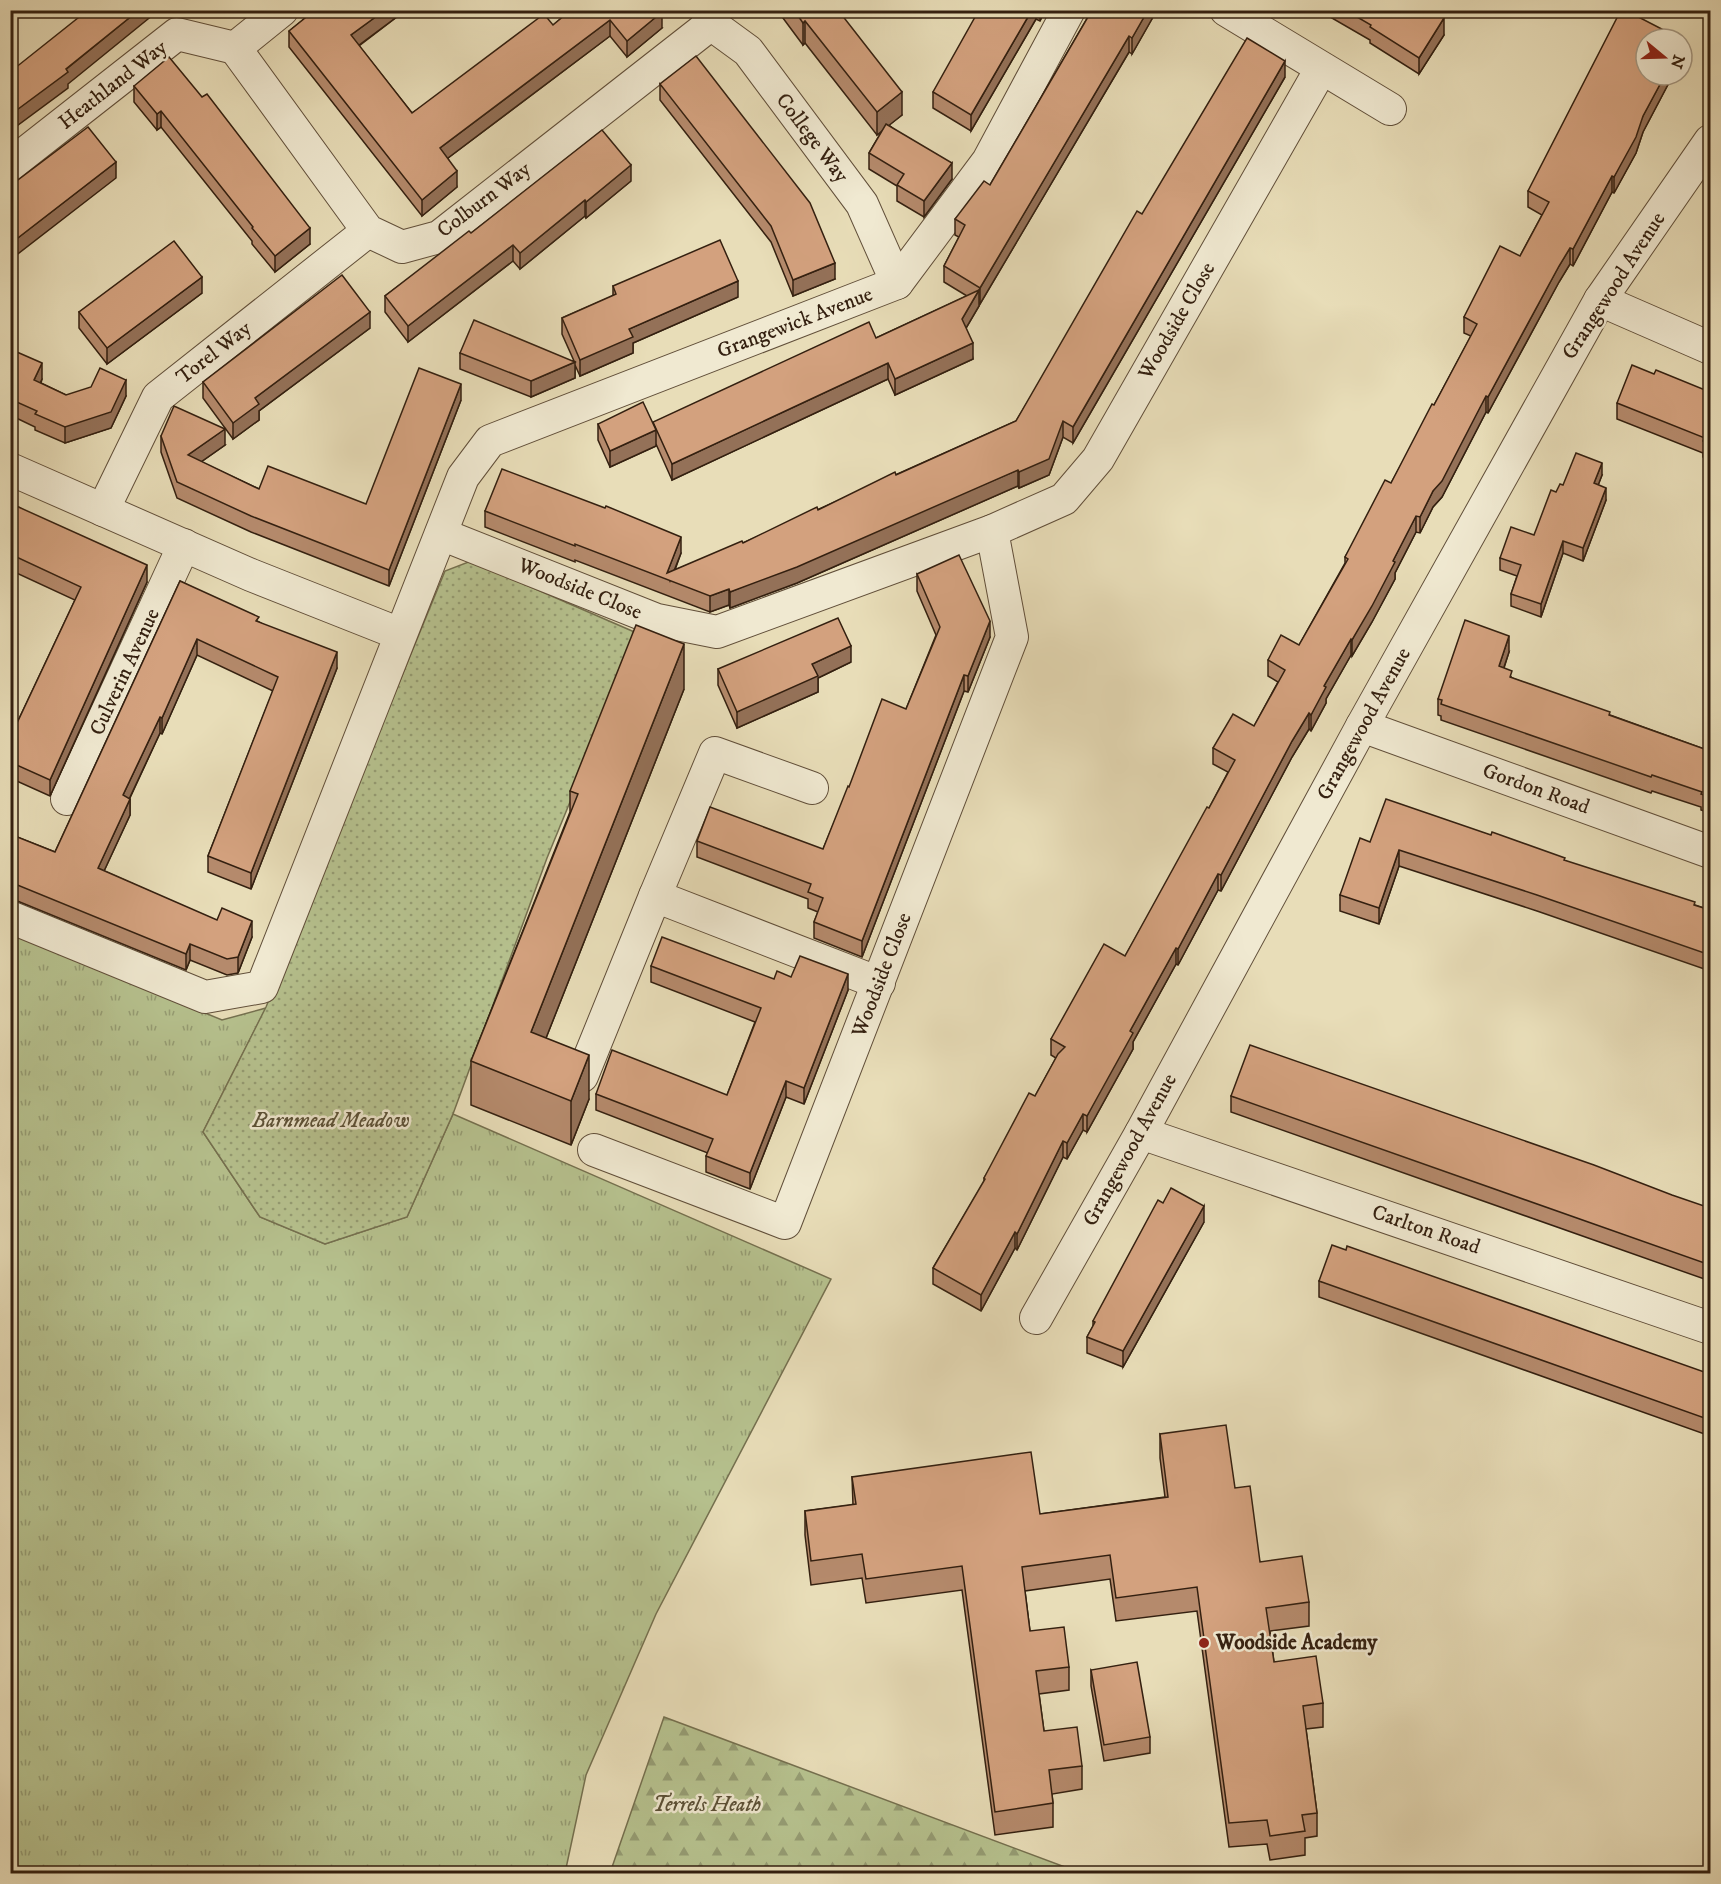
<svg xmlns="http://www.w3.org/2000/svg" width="1721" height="1884" font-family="'IM FELL DW Pica',serif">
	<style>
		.grass { fill: url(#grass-tufts); stroke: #75704f; stroke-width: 1.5 }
		.forest { fill: url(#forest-firs); stroke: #75704f; stroke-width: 1.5 }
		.park { fill: url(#park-dots); stroke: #75704f; stroke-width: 1.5 }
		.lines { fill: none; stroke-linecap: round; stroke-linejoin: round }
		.street-casing { stroke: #614f3a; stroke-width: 34 }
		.street { stroke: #f0e9d1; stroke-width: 32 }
		.wall { fill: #b58a6c; stroke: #342010; stroke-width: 1.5 }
		.shaded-wall { fill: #947158; stroke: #342010; stroke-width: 1.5 }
		.building { fill: #d3a17e; stroke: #342010; stroke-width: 1.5 }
		.poi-dot { fill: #8f2418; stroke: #f0e9d1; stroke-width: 2 }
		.labels { text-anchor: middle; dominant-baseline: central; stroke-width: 5; stroke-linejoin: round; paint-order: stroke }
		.street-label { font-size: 21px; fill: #342010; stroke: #f0e9d1 }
		.park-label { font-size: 21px; font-style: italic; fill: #5b5036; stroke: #f0e9d1 }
		.poi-label { font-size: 21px; font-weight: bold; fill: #342010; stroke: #f0e9d1; text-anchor: start }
	</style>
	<defs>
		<pattern id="grass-tufts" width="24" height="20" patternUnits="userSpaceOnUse" patternTransform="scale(1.5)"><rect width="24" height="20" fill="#b6c18e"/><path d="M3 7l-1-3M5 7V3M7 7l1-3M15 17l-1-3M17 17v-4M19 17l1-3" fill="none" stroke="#959c73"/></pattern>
		<pattern id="forest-firs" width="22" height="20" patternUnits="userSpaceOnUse" patternTransform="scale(1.5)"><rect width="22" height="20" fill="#b6c18e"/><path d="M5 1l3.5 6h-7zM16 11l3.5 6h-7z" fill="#959c73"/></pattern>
		<pattern id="park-dots" width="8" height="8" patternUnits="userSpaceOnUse" patternTransform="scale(1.5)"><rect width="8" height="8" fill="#b6c18e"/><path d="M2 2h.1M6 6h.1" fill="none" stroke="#959c73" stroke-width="1.8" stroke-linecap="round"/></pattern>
	</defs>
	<rect width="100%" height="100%" fill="#e8ddb8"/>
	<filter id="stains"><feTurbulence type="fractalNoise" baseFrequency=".00333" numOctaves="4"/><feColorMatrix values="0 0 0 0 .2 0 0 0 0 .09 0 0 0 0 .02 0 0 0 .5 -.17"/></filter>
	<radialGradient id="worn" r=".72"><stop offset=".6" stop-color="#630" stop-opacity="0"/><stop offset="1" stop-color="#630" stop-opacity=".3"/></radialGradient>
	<!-- grass -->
	<polygon class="grass" points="10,932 222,1020 266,1008 203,1132 260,1217 325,1244 407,1217 453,1114 831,1279 656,1614 586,1775 565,1873 11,1873"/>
	<!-- forest -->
	<polygon class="forest" points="664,1717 1081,1873 610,1873"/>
	<!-- park -->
	<polygon class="park" points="471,561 639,634 547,858 453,1114 407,1217 325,1244 260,1217 203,1132 266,1007 445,571"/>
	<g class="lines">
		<!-- street casing -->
		<g class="street-casing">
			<g id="street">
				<polyline points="706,10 711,24 748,51 862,204 897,283"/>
				<polyline points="1226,10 1390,109"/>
				<polyline points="235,48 368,231 402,247 439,237 711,24"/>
				<polyline points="10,165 177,34 235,48 282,10"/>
				<polyline points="1600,300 1710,348"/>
				<polyline points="10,469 251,575 400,634"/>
				<polyline points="103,510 158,397 368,231"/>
				<polyline points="441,534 657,620 717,632 992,531"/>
				<polyline points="1362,726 1710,852"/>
				<polyline points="812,788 715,753 655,896 879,983"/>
				<polyline points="67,799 184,545"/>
				<polyline points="10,917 205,997 262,987 463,477 490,441 897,283 988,161 1069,10"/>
				<polyline points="582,1076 655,896"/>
				<polyline points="1141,1133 1710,1328"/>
				<polyline points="594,1150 785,1223 1012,637 992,531 1064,499 1098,459 1321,69"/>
				<polyline points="1036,1318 1141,1133 1362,726 1600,300 1710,141"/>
			</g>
		</g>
		<!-- street -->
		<use href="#street" class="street"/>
	</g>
	<!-- wall -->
	<g class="wall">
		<polygon points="202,10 214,10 206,16"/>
		<polygon points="315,10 406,10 359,46 412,113 553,25 571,10 662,28 627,57 610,36 448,158 457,187 422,216 289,47 289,31"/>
		<polygon points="777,10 838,10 902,115 889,125 952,179 924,217 897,201 897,186 869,169 869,153 882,131 877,135 805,43 803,45"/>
		<polygon points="1002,10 1045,10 1040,21 1036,19 971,131 933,108 933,92"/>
		<polygon points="1092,10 1157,10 1132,54 1129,52 980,304 979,303 979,306 966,328 973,359 895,395 888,379 672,480 656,444 656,446 610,467 598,440 598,424 653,423 876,338 967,296 944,282 944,266 959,237 955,235 955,219 990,185"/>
		<polygon points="1318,10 1430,10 1444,35 1419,74 1370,43 1370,40"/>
		<polygon points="1646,75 1673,75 1643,132 1636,153 1614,193 1612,192 1573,266 1570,264 1559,282 1488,413 1486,412 1442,497 1433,507 1420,533 1416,532 1395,573 1395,579 1372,622 1352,656 1351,655 1326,699 1326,703 1311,731 1309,729 1292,757 1221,891 1218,890 1178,965 1176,964 1133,1042 1133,1049 1087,1132 1083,1130 1067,1159 1063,1157 1017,1250 1015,1248 981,1311 933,1284 933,1268 984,1182 984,1178 1035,1096 1056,1058 1051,1055 1051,1039 1125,956 1209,808 1228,772 1213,764 1213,748 1254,726 1278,682 1268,676 1268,660 1299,645 1345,563 1345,557 1391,483 1434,405 1471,336 1464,333 1464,317 1520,256 1542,215 1528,207 1528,191"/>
		<polygon points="1285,77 1073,443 1063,437 1049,475 1019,488 1018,486 797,583 730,608 729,605 710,612 575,560 575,562 485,527 485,511 681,553 675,570 743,543 1016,421 1142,214"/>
		<polygon points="660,84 835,279 793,296 771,242 660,100"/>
		<polygon points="134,86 202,97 310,244 275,272 252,244 252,241 161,127 157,130 134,102"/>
		<polygon points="631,181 586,218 585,216 520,269 513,261 408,342 385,312 385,296 471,233"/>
		<polygon points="1710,248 1710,272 1708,271 1708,255"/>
		<polygon points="613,286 738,297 633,343 633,353 580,376 575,365 575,378 531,397 460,369 460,353 574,361 562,334 562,318 613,296"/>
		<polygon points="202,293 107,364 79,328 79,312"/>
		<polygon points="370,328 259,411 259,420 233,439 203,398 203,382"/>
		<polygon points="10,349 42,379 41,383 66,395 126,396 111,428 65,443 35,430 35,427 10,415"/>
		<polygon points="1654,374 1710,392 1710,460 1703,457 1703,453 1617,419 1617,403"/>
		<polygon points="461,400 389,586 251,532 177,498 161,452 161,436 225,445 201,462 259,489 366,504"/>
		<polygon points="1602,475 1598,485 1606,500 1583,561 1563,553 1541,617 1511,606 1511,594 1517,576 1500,570 1500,558 1534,535 1563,485"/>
		<polygon points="10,500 15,505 147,582 50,796 10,778 10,738 75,600 10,570"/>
		<polygon points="917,574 990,637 968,692 964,691 862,957 814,938 814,922 818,912 808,908 808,899 697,857 697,841 823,849 849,787 906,709 936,635 917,591"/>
		<polygon points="180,581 259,622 337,668 251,889 208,872 208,856 273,691 197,655 162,734 160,733 130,798 130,815 104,871 252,937 238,973 227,975 190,960 186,970 10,898 10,834 55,852"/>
		<polygon points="1509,652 1504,668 1512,678 1610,715 1710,751 1710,813 1701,810 1701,807 1652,791 1651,793 1441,720 1441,716 1438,715 1438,699"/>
		<polygon points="851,662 818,678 818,692 737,728 718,685 718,669"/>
		<polygon points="684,689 546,1038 589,1099 571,1145 471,1105 471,1061 570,812 570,791"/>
		<polygon points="1370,842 1565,861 1710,910 1710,971 1537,911 1399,866 1379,924 1340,911 1340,895"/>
		<polygon points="651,966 774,979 791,977 848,990 804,1104 786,1097 750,1189 706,1172 706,1156 708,1153 596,1110 596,1094 727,1095 755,1022 651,982"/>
		<polygon points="1231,1096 1710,1208 1710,1281 1231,1112"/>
		<polygon points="1204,1222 1123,1367 1087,1353 1087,1337 1093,1326 1093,1321"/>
		<polygon points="1319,1281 1710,1374 1710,1436 1319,1297"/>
		<polygon points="1160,1434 1235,1488 1260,1562 1309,1602 1309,1626 1270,1631 1274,1662 1323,1703 1323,1727 1306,1729 1317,1813 1317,1836 1305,1838 1305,1855 1270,1860 1267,1844 1229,1847 1197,1611 1116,1621 1110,1579 1025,1591 1030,1631 1069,1667 1069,1690 1039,1694 1044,1731 1082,1766 1082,1789 1052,1794 1053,1803 1053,1827 995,1835 962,1590 866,1603 862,1578 811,1585 805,1535 805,1511 853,1505 852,1477 1040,1514 1165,1497 1160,1458"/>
		<polygon points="1091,1670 1150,1737 1150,1753 1104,1761 1091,1686"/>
	</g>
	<!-- shaded-wall -->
	<g class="shaded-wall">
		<polygon points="139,10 159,10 68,84 68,88 10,131 10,115"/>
		<polygon points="206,10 214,10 206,16"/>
		<polygon points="385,10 406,10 351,51 351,35"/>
		<polygon points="1032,10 1036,10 1036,19 971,131 971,115"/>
		<polygon points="1040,10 1045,10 1040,21"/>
		<polygon points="1148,10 1157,10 1132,54 1132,38"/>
		<polygon points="662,12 662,28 627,57 627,41"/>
		<polygon points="1444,18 1444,35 1419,74 1419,58"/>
		<polygon points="610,20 610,36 440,164 440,148"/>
		<polygon points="805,21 805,43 803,45 803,23"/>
		<polygon points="1129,36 1129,52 980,304 980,288"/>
		<polygon points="1683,40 1683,56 1682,58 1682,42"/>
		<polygon points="1285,61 1285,77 1073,443 1073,427"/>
		<polygon points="1665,75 1673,75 1643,132 1636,153 1614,193 1614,177 1643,116"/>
		<polygon points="902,92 902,115 877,135 877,112"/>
		<polygon points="161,111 161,127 157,130 157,114"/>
		<polygon points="116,162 116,178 10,260 10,244"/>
		<polygon points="952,163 952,179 924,217 924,201"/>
		<polygon points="631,165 631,181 586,218 586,202"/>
		<polygon points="457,171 457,187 422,216 422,200"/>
		<polygon points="1612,176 1612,192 1573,266 1573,249"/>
		<polygon points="585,200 585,216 520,269 520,253"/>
		<polygon points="310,228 310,244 275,272 275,256"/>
		<polygon points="513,245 513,261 408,342 408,326"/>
		<polygon points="1570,248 1570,264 1559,282 1488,413 1488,397 1559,266"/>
		<polygon points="835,263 835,279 793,296 793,280"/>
		<polygon points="202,277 202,293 107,364 107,348"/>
		<polygon points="738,281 738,297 633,343 633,353 580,376 580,360 629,329"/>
		<polygon points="979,290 979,306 962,335 962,319"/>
		<polygon points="370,312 370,328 259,411 259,420 233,439 233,423 255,398"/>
		<polygon points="973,343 973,359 895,395 895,379"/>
		<polygon points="575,362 575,378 531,397 531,381"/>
		<polygon points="42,363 42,379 34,396 34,380"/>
		<polygon points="888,363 888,379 672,480 672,464"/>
		<polygon points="126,380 126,396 111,428 65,443 65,427"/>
		<polygon points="461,384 461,400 389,586 389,570"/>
		<polygon points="1486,396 1486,412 1442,497 1433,507 1420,533 1420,517 1433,491"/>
		<polygon points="1063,421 1063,437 1049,475 1019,488 1019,472"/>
		<polygon points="225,429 225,445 188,471 188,455"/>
		<polygon points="656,430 656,446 610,467 610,451"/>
		<polygon points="1602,463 1602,475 1594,496 1594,483"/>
		<polygon points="1018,470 1018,486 797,583 730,608 730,592"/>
		<polygon points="1606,488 1606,500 1583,561 1583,548"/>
		<polygon points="1416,516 1416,532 1395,573 1395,579 1372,622 1352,656 1352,640"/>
		<polygon points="681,537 681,553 670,581 667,573"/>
		<polygon points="1563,541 1563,553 1541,617 1541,604"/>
		<polygon points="147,565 147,582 50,796 50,780"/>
		<polygon points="729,589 729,605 710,612 710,596"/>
		<polygon points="990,621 990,637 968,692 968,676"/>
		<polygon points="1509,636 1509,652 1499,682 1499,666"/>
		<polygon points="197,639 197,655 162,734 162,718"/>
		<polygon points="1351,639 1351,655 1326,699 1326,703 1311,731 1311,715 1324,686"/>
		<polygon points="684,644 684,689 531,1076 531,1032"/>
		<polygon points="851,646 851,662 818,678 818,692 737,728 737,712 812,664"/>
		<polygon points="337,652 337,668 251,889 251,873"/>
		<polygon points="964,675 964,691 862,957 862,941"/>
		<polygon points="1309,713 1309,729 1292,757 1221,891 1221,875 1292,741"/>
		<polygon points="160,717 160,733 123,812 123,795"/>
		<polygon points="130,799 130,815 98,884 98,868"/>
		<polygon points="1399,850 1399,866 1379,924 1379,908"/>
		<polygon points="1218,874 1218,890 1178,965 1178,949"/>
		<polygon points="252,921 252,937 238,973 238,957"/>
		<polygon points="190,944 190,960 186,970 186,954"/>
		<polygon points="1176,948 1176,964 1133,1042 1133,1049 1087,1132 1087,1116 1130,1031"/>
		<polygon points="848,974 848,990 804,1104 804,1088"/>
		<polygon points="589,1055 589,1099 571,1145 571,1101"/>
		<polygon points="786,1081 786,1097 750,1189 750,1173"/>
		<polygon points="1083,1114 1083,1130 1067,1159 1067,1143"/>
		<polygon points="1063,1141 1063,1157 1017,1250 1017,1234"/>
		<polygon points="1204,1206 1204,1222 1123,1367 1123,1351"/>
		<polygon points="1015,1232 1015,1248 981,1311 981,1295"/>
	</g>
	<!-- building -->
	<g class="building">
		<polygon points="88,10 139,10 66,69 68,72 10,115 10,72"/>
		<polygon points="315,10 385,10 351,35 412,113 544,14 553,25 571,10 660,10 662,12 627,41 610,20 440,148 457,171 422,200 289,31"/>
		<polygon points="794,10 838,10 902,92 877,112 805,21 803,23"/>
		<polygon points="979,10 999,10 1001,12 1002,10 1032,10 971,115 933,92"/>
		<polygon points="1092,10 1148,10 1132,38 1129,36 980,288 944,266 965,225 955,219 984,181 990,185"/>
		<polygon points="1345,10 1430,10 1444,18 1419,58 1370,27 1371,25"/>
		<polygon points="1621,10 1625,10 1681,39 1646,39 1646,75 1665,75 1643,116 1636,137 1614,177 1612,176 1573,249 1570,248 1559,266 1488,397 1486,396 1442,481 1433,491 1420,517 1416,516 1393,561 1395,562 1372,606 1352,640 1351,639 1324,686 1326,687 1311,715 1309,713 1292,741 1221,875 1218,874 1178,949 1176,948 1130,1031 1133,1033 1087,1116 1083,1114 1067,1143 1063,1141 1017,1234 1015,1232 981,1295 933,1268 985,1179 984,1178 1029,1093 1035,1096 1058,1054 1065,1047 1051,1039 1104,944 1125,956 1207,807 1209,808 1235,760 1213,748 1233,714 1254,726 1285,670 1268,660 1281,635 1299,645 1348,559 1345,557 1385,480 1391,483 1432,404 1434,405 1477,324 1464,317 1500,246 1520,256 1549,202 1528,191"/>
		<polygon points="1247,38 1285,61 1073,427 1063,421 1049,459 1019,472 1018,470 797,567 730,592 729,589 710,596 575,544 575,546 485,511 502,469 605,508 606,506 681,537 667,573 742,541 743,543 817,507 818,510 895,472 896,475 1016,421 1137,211 1142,214"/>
		<polygon points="696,56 810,203 835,263 793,280 771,226 660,84"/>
		<polygon points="169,57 202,97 207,94 310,228 275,256 252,228 253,227 161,111 157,114 134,86"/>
		<polygon points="886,124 952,163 924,201 897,185 904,174 869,153"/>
		<polygon points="88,127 116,162 10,244 10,186"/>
		<polygon points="602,130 631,165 586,202 585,200 520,253 513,245 408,326 385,296 469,231 471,233"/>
		<polygon points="720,240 738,281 629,329 633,337 580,360 562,318 616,294 613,286"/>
		<polygon points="174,241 202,277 107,348 79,312"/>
		<polygon points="342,275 370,312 255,398 259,404 233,423 203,382"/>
		<polygon points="979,290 962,319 973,343 895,379 888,363 672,464 653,422 869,322 876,338"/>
		<polygon points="474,320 575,362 531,381 460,353"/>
		<polygon points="10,349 42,363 34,380 66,395 91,387 100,368 126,380 111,412 65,427 35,414 37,411 10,399"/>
		<polygon points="1632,365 1654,374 1656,370 1710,392 1710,444 1703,441 1705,438 1617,403"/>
		<polygon points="419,368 461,384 389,570 251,516 177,482 161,436 174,406 225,429 188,455 259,489 268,466 366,504"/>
		<polygon points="643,402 656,430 610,451 598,424"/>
		<polygon points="1576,453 1602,463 1594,483 1606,488 1583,548 1563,541 1541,604 1511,594 1521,565 1500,558 1511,527 1534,535 1551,490 1556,492 1560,484 1563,485"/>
		<polygon points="10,500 15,502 14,505 147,565 50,780 10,762 10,738 81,587 10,554 10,550 17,536 10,533"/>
		<polygon points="959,555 990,621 968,676 964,675 862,941 814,922 823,898 808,892 811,884 697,841 710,807 823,849 848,786 849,787 882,699 906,709 940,627 917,574"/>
		<polygon points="180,581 259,617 256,621 337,652 251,873 208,856 278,677 197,639 162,718 160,717 123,795 130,799 98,868 217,920 222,908 252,921 238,957 227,959 190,944 186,954 10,882 10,834 55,852"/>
		<polygon points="838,618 851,646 812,664 818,676 737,712 718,669"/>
		<polygon points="1465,620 1509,636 1499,666 1512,671 1510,677 1610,712 1609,715 1710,751 1710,797 1701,794 1702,792 1652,775 1651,777 1441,704 1442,700 1438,699"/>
		<polygon points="636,625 684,644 531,1032 589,1055 571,1101 471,1061 578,794 570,791"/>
		<polygon points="1386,799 1491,835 1492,832 1565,858 1564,860 1695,902 1694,905 1710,910 1710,955 1537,895 1399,850 1379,908 1340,895 1360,838 1370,842"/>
		<polygon points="662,937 774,979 777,971 791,977 800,956 848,974 804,1088 786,1081 750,1173 706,1156 713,1139 596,1094 612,1050 727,1095 761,1008 651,966"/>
		<polygon points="1250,1045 1594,1165 1672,1195 1710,1208 1710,1265 1231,1096"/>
		<polygon points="1171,1188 1204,1206 1123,1351 1087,1337 1095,1322 1093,1321 1158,1200 1163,1203"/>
		<polygon points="1332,1245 1346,1250 1347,1246 1710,1374 1710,1420 1319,1281"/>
		<polygon points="1226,1425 1235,1488 1250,1486 1260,1562 1302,1556 1309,1602 1266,1608 1274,1662 1316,1656 1323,1703 1303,1706 1317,1813 1302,1815 1305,1831 1270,1836 1267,1820 1229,1823 1197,1587 1116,1598 1110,1555 1022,1567 1030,1631 1064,1627 1069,1667 1036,1671 1044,1731 1077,1727 1082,1766 1049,1770 1053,1803 995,1812 962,1566 866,1579 862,1554 811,1561 805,1511 856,1504 852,1477 1031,1452 1040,1514 1168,1497 1160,1434"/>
		<polygon points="1137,1662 1150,1737 1104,1745 1091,1670"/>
	</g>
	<!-- markers -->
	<circle class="poi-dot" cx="1204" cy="1643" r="6"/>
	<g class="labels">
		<!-- street labels -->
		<g class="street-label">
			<text transform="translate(113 85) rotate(-38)">Heathland Way</text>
			<text transform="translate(812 138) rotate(53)">College Way</text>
			<text transform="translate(484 200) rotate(-37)">Colburn Way</text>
			<text transform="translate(1614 286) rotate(-57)">Grangewood Avenue</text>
			<text transform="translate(1177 321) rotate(-60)">Woodside Close</text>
			<text transform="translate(795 323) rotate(-21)">Grangewick Avenue</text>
			<text transform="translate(214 353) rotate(-38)">Torel Way</text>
			<text transform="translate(580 589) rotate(22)">Woodside Close</text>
			<text transform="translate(125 672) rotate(-65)">Culverin Avenue</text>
			<text transform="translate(1364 724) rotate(-61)">Grangewood Avenue</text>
			<text transform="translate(1536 789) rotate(20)">Gordon Road</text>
			<text transform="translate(882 975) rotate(-69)">Woodside Close</text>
			<text transform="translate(1130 1150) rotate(-61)">Grangewood Avenue</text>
			<text transform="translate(1426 1230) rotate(19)">Carlton Road</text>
		</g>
		<!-- park labels -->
		<g class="park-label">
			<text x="331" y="1121">Barnmead Meadow</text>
			<text x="707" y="1805">Terrels Heath</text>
		</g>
		<!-- poi labels -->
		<g class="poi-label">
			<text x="1216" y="1643">Woodside Academy</text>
		</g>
	</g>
	<!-- margin -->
	<rect width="1721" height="1884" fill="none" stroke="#e8ddb8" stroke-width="36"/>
	<rect x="12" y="12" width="1697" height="1860" fill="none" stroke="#342010" stroke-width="3"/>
	<rect x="18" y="18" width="1685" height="1848" fill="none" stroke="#342010" stroke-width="1.5"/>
	<!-- north arrow -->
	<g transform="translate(1664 57) rotate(109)"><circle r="28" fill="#f0e9d1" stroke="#a59984" stroke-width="1.5"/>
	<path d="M0-4.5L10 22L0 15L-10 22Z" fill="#8f2418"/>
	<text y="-9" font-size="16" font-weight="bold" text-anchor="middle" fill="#342010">N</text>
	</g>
	<rect width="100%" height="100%" filter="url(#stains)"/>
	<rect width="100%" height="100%" fill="url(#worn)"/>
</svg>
